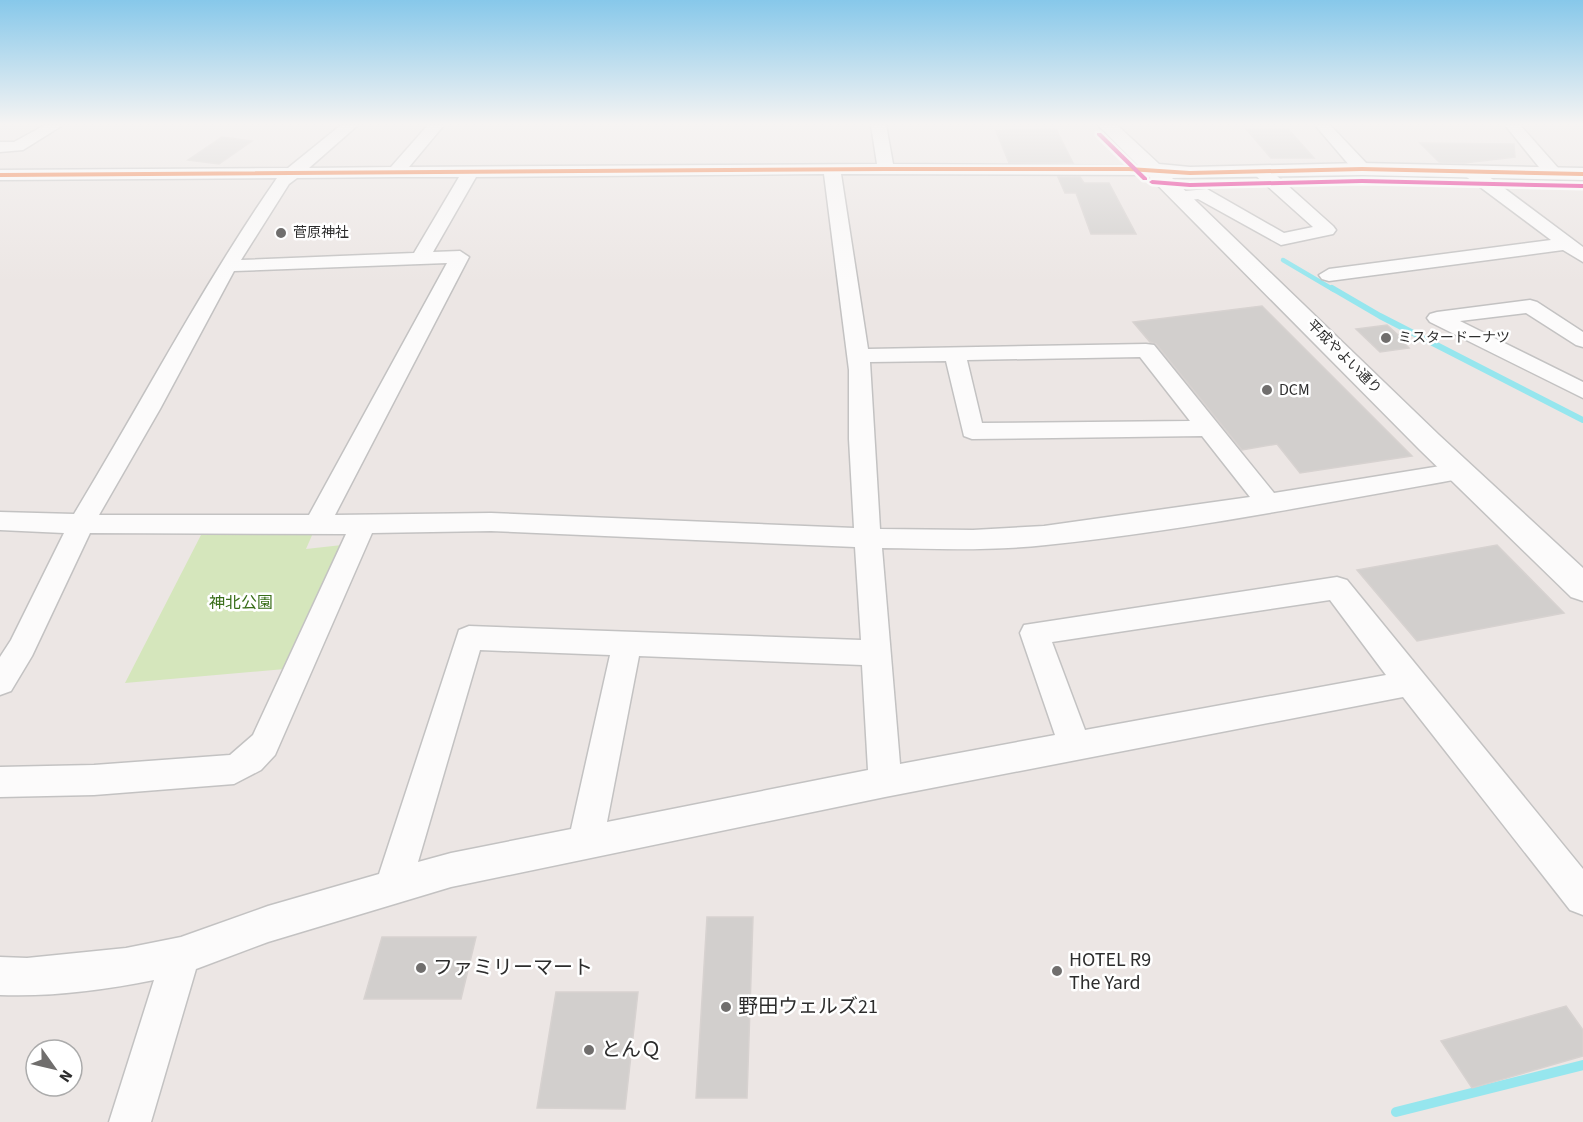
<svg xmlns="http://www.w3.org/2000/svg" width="1583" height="1122" font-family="'Source Sans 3','Noto Sans JP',sans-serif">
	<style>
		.green { fill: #d5e6bc }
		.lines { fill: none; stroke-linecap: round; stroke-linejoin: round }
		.stream-far2 { stroke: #96e6ee; stroke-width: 4.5 }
		.stream-far1 { stroke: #96e6ee; stroke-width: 6 }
		.stream { stroke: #96e6ee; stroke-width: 10 }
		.building { fill: #d2cfcd; stroke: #d7d2d0; stroke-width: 1.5 }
		.minor-casing { stroke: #c3c2c2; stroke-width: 3 }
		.tertiary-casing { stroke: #c3c2c2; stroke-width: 3 }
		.minor { fill: #fcfbfb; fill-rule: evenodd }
		.tertiary { fill: #fcfbfb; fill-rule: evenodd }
		.bus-1-casing { stroke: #fff; stroke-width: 5 }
		.bus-2-casing { stroke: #fff; stroke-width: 5 }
		.bus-1 { fill: #f26522; fill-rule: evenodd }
		.bus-2 { fill: #e5007d; fill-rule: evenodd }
		.poi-dot { fill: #706e6d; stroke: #fff; stroke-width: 2 }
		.labels { text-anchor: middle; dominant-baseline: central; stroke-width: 5; stroke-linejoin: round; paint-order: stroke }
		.far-poi-label { font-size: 14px; fill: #2d2d2d; stroke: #fff; text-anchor: start }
		.far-street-label { font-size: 14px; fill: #2d2d2d; stroke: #fff }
		.poi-label { font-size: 16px; fill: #2d2d2d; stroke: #fff; text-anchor: start }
		.park-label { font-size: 16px; fill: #396e19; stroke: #fff }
		.near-poi-label { font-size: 20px; fill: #2d2d2d; stroke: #fff; text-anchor: start }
	</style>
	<rect width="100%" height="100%" fill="#ece6e4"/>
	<!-- green -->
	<polygon class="green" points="313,533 306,549 342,545 285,669 125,683 201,535"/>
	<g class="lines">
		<!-- stream-far2 -->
		<polyline class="stream-far2" points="1283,260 1334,290"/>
		<!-- stream-far1 -->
		<polyline class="stream-far1" points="1332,288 1380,316 1583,420"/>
		<!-- stream -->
		<polyline class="stream" points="1396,1112 1583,1065"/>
	</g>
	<!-- building -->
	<g class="building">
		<polygon points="1037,129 1056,129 1073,163 1009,163 996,131"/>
		<polygon points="1246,129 1288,129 1314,158 1271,158"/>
		<polygon points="222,137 252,141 219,164 188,160"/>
		<polygon points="1420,143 1514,144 1515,157 1464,163 1439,162"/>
		<polygon points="1058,177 1080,177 1084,183 1109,183 1136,234 1091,234 1076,193 1065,193"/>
		<polygon points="1262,306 1412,456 1300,473 1277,444 1242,450 1156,344 1150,342 1133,322"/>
		<polygon points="1387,325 1408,344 1405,344 1409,348 1380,352 1356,329"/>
		<polygon points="1497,545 1564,613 1417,641 1357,570"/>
		<polygon points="707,917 753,917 747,1098 696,1098"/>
		<polygon points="382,937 476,937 461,999 364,999"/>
		<polygon points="556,992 638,992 625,1109 537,1108"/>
		<polygon points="1566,1006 1583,1030 1583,1056 1472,1088 1441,1041"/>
	</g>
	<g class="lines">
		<!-- minor casing -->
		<g class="minor-casing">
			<g id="minor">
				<polygon points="45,125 63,125 23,150 0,152 0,142 14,142"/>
				<path d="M 341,125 L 358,125 L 309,168 L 391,167 L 428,125 L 444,125 L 409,167 L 877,164 L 871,125 L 886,125 L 893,164 L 1159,166 L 1161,170 L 1159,174 L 1153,175 L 841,174 L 868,349 L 1146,344 L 1154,345 L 1274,493 L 1459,463 L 1468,465 L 1471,471 L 1468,477 L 1459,479 C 1322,503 1184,531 1046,545 C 991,551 937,549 882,548 L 900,764 L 1055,735 L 1020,633 L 1024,625 L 1337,577 L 1347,580 L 1583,869 L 1583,915 L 1570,910 L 1403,697 L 885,797 L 451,887 L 268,942 L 196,969 L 151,1122 L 109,1122 L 154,980 C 104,990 51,997 0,995 L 0,957 L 27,958 L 126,948 L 181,937 L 268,906 L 379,874 L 459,630 L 469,626 L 861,640 L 855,547 L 491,531 L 372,533 L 275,755 L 261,770 L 234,784 L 94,795 L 0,797 L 0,767 L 94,765 L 230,755 L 253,735 L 346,534 L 90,533 L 32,656 L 11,691 L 0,695 L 0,657 L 11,640 L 64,533 L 0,530 L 0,512 L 74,514 C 142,402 202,286 277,178 L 0,180 L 0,170 L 288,168 ZM 824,174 L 849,370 L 849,439 L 854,528 L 491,513 L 335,515 L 469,257 L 460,251 L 433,252 L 476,177 ZM 398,177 L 459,177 L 414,253 L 241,260 L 289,184 L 297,178 ZM 447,263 L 309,515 L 99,515 L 160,409 L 234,271 ZM 1140,357 L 1190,421 L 982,423 L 967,360 ZM 946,361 L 964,436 L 972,439 L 1202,436 L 1250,497 L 1044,526 L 973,530 L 880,529 L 870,362 ZM 1330,600 L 1386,675 L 1085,730 L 1052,642 ZM 480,650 L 610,655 L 571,829 L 451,853 L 418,862 ZM 639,656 L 862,665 L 868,770 L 607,822 Z"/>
				<polygon points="1315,125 1330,125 1368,165 1370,169 1368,173 1356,173"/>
				<polygon points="1505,125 1520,125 1559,169 1561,173 1559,177 1547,177"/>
				<polygon points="1261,166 1267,167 1333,226 1336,230 1333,234 1281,245 1198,199 1181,201 1172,196 1175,192 1207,189 1284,233 1313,227 1255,175 1253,171"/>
				<polygon points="1470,166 1476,167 1583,247 1583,262 1563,250 1329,281 1322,279 1319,275 1329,269 1551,240 1464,175 1462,171"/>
				<polygon points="1530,300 1537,302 1583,332 1583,347 1576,345 1526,313 1460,321 1583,382 1583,398 1430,322 1427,318 1430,314 1437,312"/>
			</g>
		</g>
		<!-- tertiary casing -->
		<g class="tertiary-casing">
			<polygon id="tertiary" points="1098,125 1117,125 1159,164 1190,167 1362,163 1583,168 1583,180 1362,175 1172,178 1439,435 1583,568 1583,601 1571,597 1419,449"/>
		</g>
		<!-- minor -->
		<use href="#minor" class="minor"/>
		<!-- tertiary -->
		<use href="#tertiary" class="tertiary"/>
		<!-- bus-1 casing -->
		<g class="bus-1-casing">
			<polygon id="bus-1" points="886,167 1129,167 1190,171 1362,167 1583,172 1583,176 1362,171 1190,175 1129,171 886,171 0,177 0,173"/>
		</g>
		<!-- bus-2 casing -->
		<g class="bus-2-casing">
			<g id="bus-2">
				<polygon points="1097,133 1101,133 1147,178 1147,180 1143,180 1097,135"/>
				<polygon points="1362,179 1583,184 1583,188 1362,183 1190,187 1152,184 1149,182 1152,180 1190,183"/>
			</g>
		</g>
		<!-- bus-1 -->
		<use href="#bus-1" class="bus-1"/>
		<!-- bus-2 -->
		<use href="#bus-2" class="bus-2"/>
	</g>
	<!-- sky -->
	<linearGradient id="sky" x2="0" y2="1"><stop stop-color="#87c8ea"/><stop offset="0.44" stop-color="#f6f4f3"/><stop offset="1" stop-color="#f6f4f3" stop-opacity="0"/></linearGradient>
	<rect width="1583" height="282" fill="url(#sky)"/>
	<!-- markers -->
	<g class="poi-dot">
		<circle cx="281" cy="233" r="6"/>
		<circle cx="1386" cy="338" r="6"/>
		<circle cx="1267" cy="390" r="6"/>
		<circle cx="421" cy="968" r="6"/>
		<circle cx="1057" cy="971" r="6"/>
		<circle cx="726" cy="1007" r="6"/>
		<circle cx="589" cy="1050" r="6"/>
	</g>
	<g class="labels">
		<!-- far-poi labels -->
		<g class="far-poi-label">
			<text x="293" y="233">菅原神社</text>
			<text x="1398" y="338">ミスタードーナツ</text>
		</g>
		<!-- far-street labels -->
		<g class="far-street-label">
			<text transform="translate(1344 357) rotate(45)">平成やよい通り</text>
		</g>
		<!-- poi labels -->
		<g class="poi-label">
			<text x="1279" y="390">DCM</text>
		</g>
		<!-- park labels -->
		<g class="park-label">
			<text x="241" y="603">神北公園</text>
		</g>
		<!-- near-poi labels -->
		<g class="near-poi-label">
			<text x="1069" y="960">HOTEL R9<tspan x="1069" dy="23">The Yard</tspan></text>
			<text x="433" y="968">ファミリーマート</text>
			<text x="738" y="1007">野田ウェルズ21</text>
			<text x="601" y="1050">とんＱ</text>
		</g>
	</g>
	<!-- north arrow -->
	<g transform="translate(54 1068) rotate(124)"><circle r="28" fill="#ffffff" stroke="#ababab" stroke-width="1.5"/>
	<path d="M0-4.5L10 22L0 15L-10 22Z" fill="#706e6d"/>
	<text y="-9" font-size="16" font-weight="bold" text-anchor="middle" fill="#2d2d2d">N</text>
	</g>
</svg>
